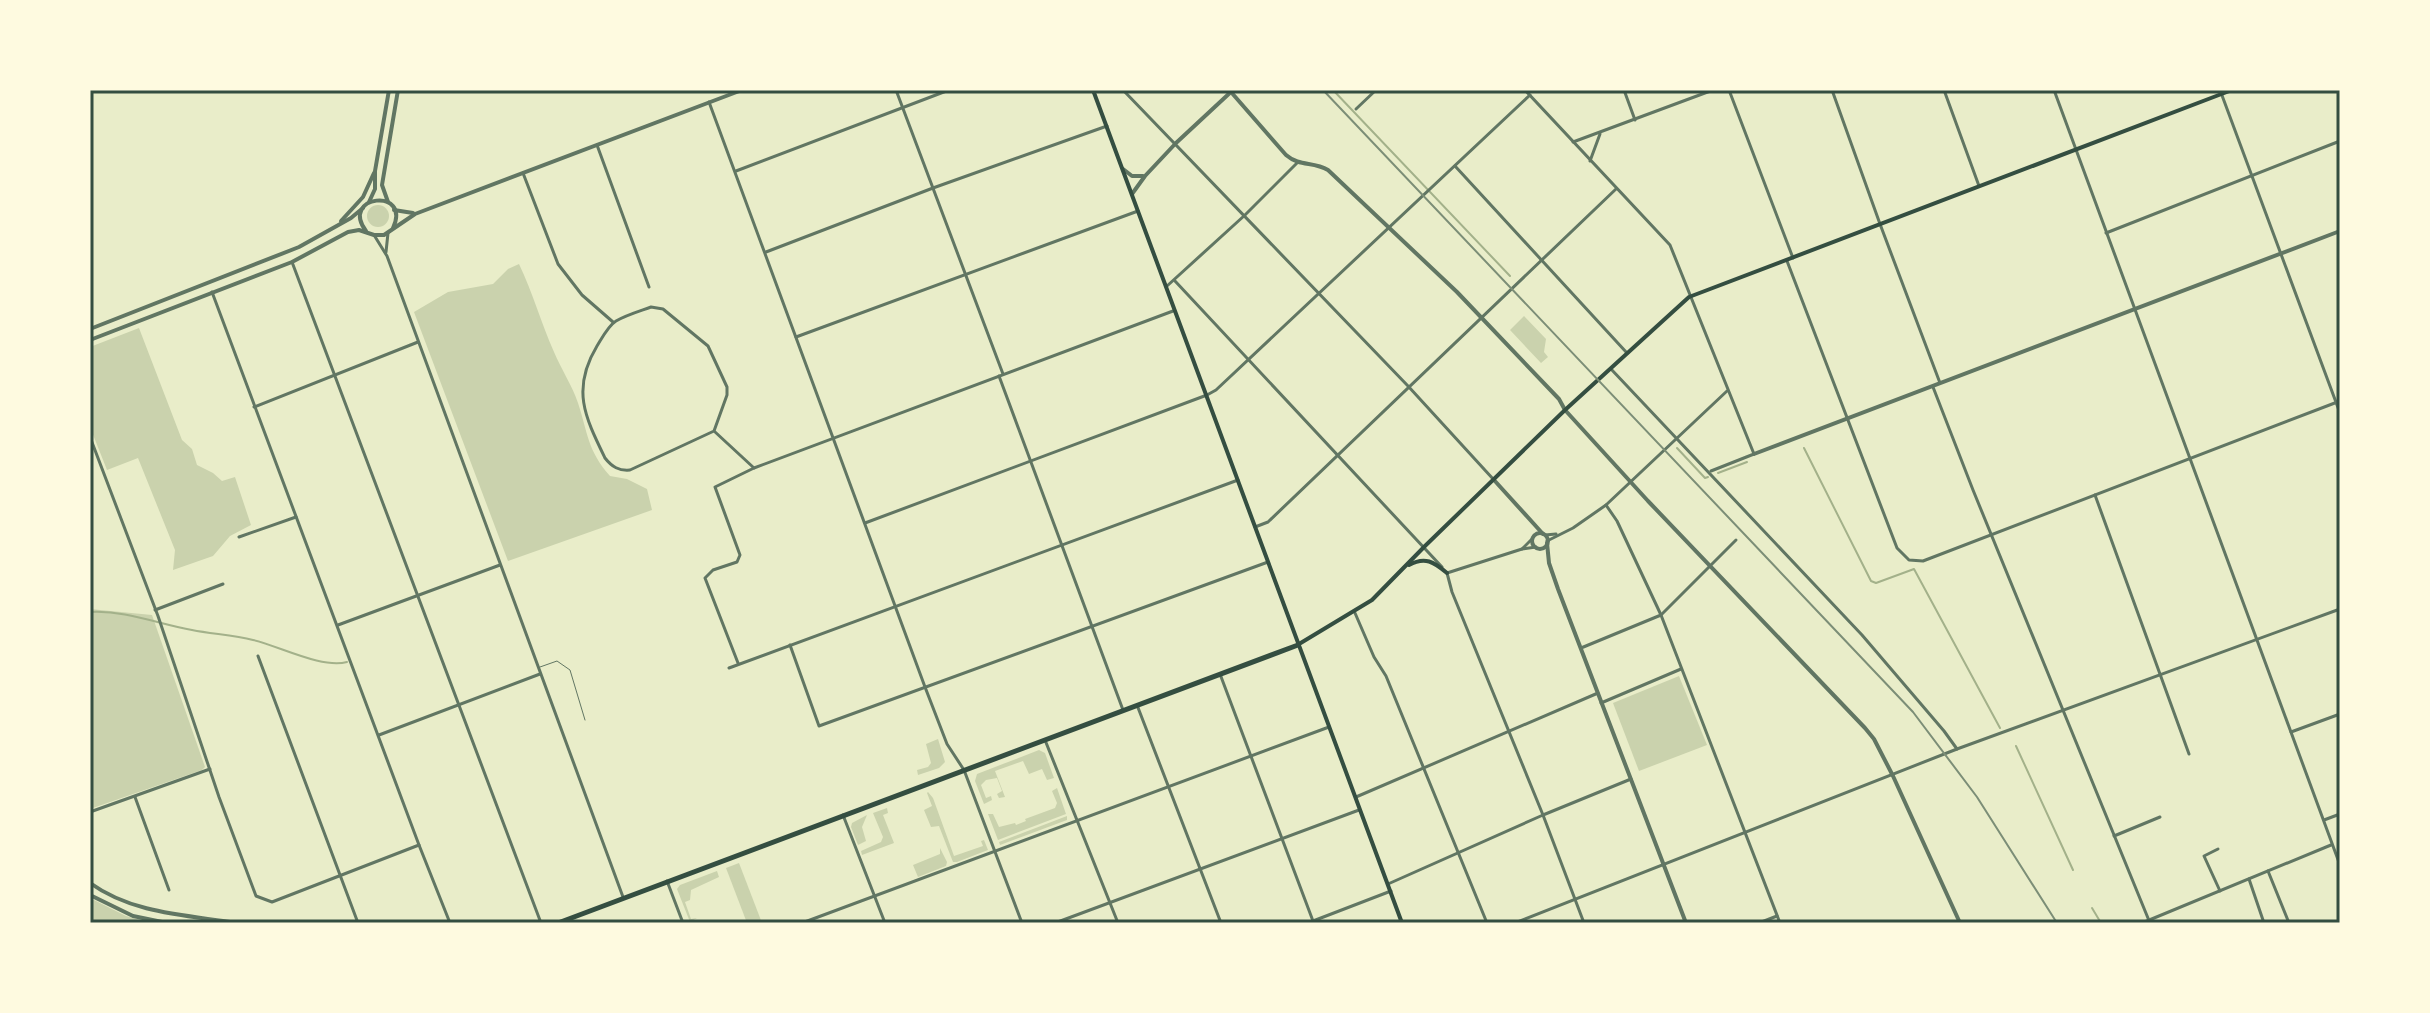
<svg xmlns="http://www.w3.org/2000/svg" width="2430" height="1013" font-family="'Source Sans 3',sans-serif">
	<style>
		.green { fill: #cad2ad }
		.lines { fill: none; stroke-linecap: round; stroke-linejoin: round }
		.stream { stroke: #a3b18a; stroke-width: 2 }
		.service { stroke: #617663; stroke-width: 1 }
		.minor { stroke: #617663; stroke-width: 3 }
		.tertiary { stroke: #617663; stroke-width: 4 }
		.secondary { stroke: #344e41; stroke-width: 4 }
		.primary { stroke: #344e41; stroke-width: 4 }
		.trunk { stroke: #344e41; stroke-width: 5 }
		.rail { stroke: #7c8e77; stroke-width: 2 }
		.neatline { fill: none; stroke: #344e41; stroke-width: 3 }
	</style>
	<rect width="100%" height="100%" fill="#e9edc9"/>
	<!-- green -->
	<g class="green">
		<circle cx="378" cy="216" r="11"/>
		<path d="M 519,264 C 533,293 541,323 554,352 C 561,369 572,385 578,403 C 588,433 587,450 610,476 L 627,479 L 647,489 L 652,510 L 508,561 L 414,312 L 448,292 L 493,284 L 508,269 Z"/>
		<polygon points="1524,316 1546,339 1544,352 1548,357 1541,363 1510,330"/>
		<polygon points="139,328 182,440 192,449 197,465 213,473 222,481 235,477 251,525 230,536 213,556 173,570 175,550 138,458 107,470 90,427 90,347"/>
		<polygon points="90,609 152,615 205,767 202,770 90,809"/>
		<polygon points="1679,676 1707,745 1639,771 1613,703"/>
		<polygon points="938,739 945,762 939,768 918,775 917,770 928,767 931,763 926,744"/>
		<polygon points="1039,750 1045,753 1054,778 1047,780 1042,769 1029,774 1023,761 995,771 1005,797 999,798 997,794 1002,791 997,778 986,780 981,785 986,798 991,796 992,800 984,804 975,781 977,774"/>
		<polygon points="1057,788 1066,814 998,840 988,814 993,814 999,827 1015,823 1016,825 1026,821 1025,819 1055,808 1057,803 1052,791"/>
		<polygon points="928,792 933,798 954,856 983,846 981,841 984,840 988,850 957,862 953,862 939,826 931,827 924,810 932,806 927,793"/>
		<polygon points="887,808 888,813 883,815 894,843 862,855 861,851 881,842 883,837 873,813"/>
		<polygon points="867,815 862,827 866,841 858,845 851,827 852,823"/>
		<polygon points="1067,816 1067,820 1000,845 999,842"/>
		<polygon points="940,848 947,862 946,866 918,877 913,865 940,854"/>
		<polygon points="739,863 762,923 747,923 726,868"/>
		<polygon points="717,871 719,877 691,890 690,900 685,902 691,919 697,918 690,922 677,889 680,885"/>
		<polygon points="90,898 126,916 150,923 90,923"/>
	</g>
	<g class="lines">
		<!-- stream -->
		<g class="stream">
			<polyline points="1333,90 1510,276"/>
			<polyline points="1677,448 1705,478 1708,477"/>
			<polyline points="1804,448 1871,581 1876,583 1914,569 2000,728"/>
			<polyline points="1718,473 1747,462"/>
			<path d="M 90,612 C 126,610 158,624 192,630 C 212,634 233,635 253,640 C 279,646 322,669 347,662"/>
			<polyline points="2016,746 2073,870"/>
			<polyline points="2092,908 2101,923"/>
		</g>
		<!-- service -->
		<polyline class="service" points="540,667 557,661 570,670 585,720"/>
		<!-- minor -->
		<g class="minor">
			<polyline points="896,90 1003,374"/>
			<polyline points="1123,90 1408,386 1494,480"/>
			<polyline points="1525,90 1670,245 1754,454 1711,471"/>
			<polyline points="1624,90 1635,120"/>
			<polyline points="1729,90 1793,258"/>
			<polyline points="1832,90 1880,224 1940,383"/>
			<polyline points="1944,90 1979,186"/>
			<polyline points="2054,90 2340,865"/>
			<polyline points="2220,90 2340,413"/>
			<polyline points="709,102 925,687 947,744 964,770 1022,923"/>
			<polyline points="1356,109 1376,90"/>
			<polyline points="1573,142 1713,90"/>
			<polyline points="597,145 649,287"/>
			<polyline points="1590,161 1600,134"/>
			<polyline points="1455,166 1627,353"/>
			<polyline points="736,171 949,90"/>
			<polyline points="523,173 558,264 582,295 613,322"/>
			<polyline points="2106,233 2340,141"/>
			<polyline points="374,235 387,256 623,897"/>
			<polyline points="386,252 388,233"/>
			<polyline points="766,252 933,188 1107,126"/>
			<polyline points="1787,261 1897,548 1909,560 1923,561 2340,401"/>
			<polyline points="292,262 541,923"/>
			<polyline points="1175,281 1442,567"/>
			<polyline points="1167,286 1245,215 1297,163"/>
			<polyline points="212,292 419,845 450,923"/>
			<polyline points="796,337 1138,211"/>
			<polyline points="1611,369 1862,635 1944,731 1957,749"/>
			<polyline points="999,376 1123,710"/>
			<polyline points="1933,387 1973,490 2150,923"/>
			<polyline points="254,407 418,342"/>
			<path d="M 714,431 L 727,395 L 727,387 L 708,346 L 663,309 L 651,307 C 640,311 626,315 616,321 C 608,326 602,338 597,346 C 571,389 585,417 605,458 C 612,467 619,471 630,470 L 714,431 L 754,468 L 1173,311"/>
			<polyline points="90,437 158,616 219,797 256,896 272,902 419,845"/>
			<polyline points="2095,495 2189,754"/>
			<polyline points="1606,505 1617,521 1661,615 1780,923"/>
			<polyline points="865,523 1207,395 1216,390 1530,95"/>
			<polyline points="1255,527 1268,522 1616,189"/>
			<polyline points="1545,535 1556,534"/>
			<polyline points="239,537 296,517"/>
			<polyline points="1547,541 1573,528 1606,505 1727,391"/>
			<polyline points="1522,549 1532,539"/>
			<polyline points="1447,573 1452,592 1543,815 1584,923"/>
			<polyline points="1447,573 1522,549 1536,547"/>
			<polyline points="155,610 223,584"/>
			<polyline points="1355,613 1374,657 1386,676 1487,923"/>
			<polyline points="338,625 500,565"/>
			<polyline points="790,645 819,726 1268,562"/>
			<polyline points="1581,648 1661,615 1736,540"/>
			<polyline points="258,656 358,923"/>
			<polyline points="738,663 705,578 713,570 737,562 740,555 715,487 754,468"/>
			<polyline points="729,668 1238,480"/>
			<polyline points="1220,674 1313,921 1391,891"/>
			<polyline points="1601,703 1681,669"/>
			<polyline points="1137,705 1221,923"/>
			<polyline points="2291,732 2340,714"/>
			<polyline points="379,735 540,674"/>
			<polyline points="1045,740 1118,923"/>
			<polyline points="135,797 169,890"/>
			<polyline points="1356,797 1598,693"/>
			<polyline points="90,812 210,769"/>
			<polyline points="843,815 885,923"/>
			<polyline points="2324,820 2340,814"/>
			<polyline points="2114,836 2160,817"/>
			<polyline points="2218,849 2204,856 2220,891"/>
			<polyline points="2268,871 2289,923"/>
			<polyline points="2249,879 2264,923"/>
			<polyline points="667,881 683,923"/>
			<polyline points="1388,884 1543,815 1631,779"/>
			<polyline points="802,923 1329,727"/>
			<polyline points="1055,923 1359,810"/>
			<polyline points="1515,923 1957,749 2340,609"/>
			<polyline points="1759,923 1777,916"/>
			<polyline points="2142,923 2331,845"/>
		</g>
		<!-- tertiary -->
		<g class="tertiary">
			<path d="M 1231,92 L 1286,155 C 1300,167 1313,161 1328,170 L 1457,292 L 1559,399 L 1565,410 L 1648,501 L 1865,728 L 1874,739 L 1893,776 L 1960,923"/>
			<polyline points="1123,169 1132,176 1143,176"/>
			<polyline points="1132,194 1145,176 1176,143 1233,90"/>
			<polyline points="369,202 375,189 375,171 389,90"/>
			<polyline points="388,202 382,185 398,90"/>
			<polyline points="394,210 413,213"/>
			<polyline points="341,221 363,197 374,173"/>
			<path d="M 366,231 C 339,195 412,187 393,228"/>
			<polyline points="90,329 299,247 351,218 363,208"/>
			<polyline points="90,340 292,262 348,232 359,230 374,235 384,235 415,214 742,90"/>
			<polyline points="1754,454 2340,231"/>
			<polyline points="1494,480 1543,534"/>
			<circle cx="1540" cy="541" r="8"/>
			<polyline points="1547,543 1549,563 1558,589 1686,923"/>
			<path d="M 90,883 C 133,914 187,915 237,923"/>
			<polyline points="90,895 133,916 167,923"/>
		</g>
		<!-- secondary -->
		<g class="secondary">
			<path d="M 1409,565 C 1425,556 1434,562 1447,573"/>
			<polyline points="1299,644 1372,600 1425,546 1565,410 1689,297 2232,90"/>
		</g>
		<!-- primary -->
		<polyline class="primary" points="1093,90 1402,923"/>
		<!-- trunk -->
		<polyline class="trunk" points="558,923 1298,645"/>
		<!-- rail -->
		<polyline class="rail" points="1323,90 1913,712 1977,797 2057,923"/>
	</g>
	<!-- border -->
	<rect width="2430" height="1013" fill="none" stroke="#fefae0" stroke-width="184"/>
	<rect x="92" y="92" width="2246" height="829" class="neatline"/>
</svg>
